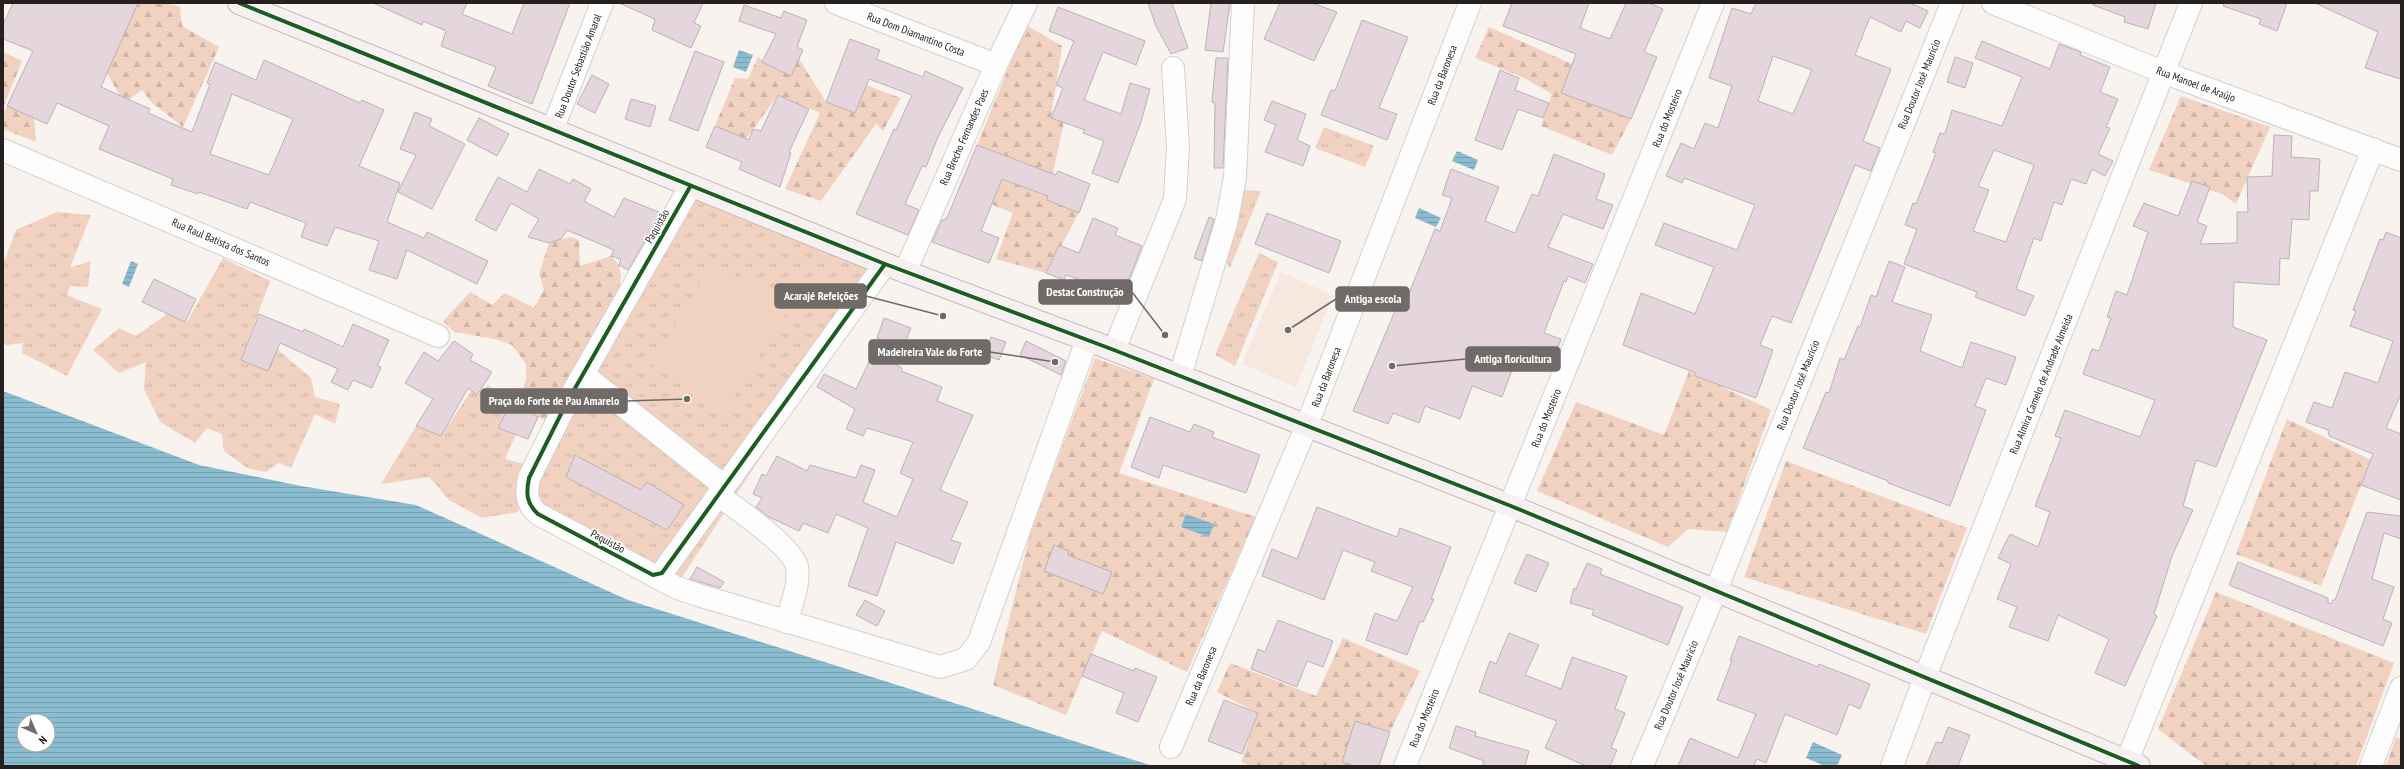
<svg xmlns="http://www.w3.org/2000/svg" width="2404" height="769" font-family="'PT Sans Narrow',sans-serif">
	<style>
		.built { fill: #f6e7df }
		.grass { fill: url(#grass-tufts) }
		.forest { fill: url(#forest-firs) }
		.garden { fill: #f1d2c0 }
		.water { fill: url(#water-rules); fill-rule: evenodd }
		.building { fill: #e4d6dc; stroke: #b8b3b3; fill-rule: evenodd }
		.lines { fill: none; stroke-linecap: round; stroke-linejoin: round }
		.street-casing { stroke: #d4cfcc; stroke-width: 24 }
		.secondary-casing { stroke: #d4cfcc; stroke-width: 24 }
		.primary-casing { stroke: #c6b9b8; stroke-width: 24 }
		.street { stroke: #fefdfd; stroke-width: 22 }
		.secondary { stroke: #fefdfd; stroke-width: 22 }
		.primary { stroke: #f7f0f0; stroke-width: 22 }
		.cycleway-casing { stroke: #fff; stroke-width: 6 }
		.cycleway { stroke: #1b5e20; stroke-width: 4 }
		.labels { text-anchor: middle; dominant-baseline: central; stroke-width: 3.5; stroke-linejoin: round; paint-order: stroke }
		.street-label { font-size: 11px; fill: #26211e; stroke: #fff }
		.leader { fill: none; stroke: #706a68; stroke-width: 1.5 }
		.callout-dot { fill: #706a68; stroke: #fff; stroke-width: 1.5 }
		.callout { fill: #706a68; stroke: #706a68; stroke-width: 1.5 }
		.callout-label { font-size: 12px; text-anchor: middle; font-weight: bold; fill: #fff }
	</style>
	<defs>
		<pattern id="grass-tufts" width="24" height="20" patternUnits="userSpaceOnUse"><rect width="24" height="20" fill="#f1d2c0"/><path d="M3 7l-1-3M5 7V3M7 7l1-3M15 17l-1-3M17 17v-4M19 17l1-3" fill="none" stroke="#ceb4a5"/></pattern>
		<pattern id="forest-firs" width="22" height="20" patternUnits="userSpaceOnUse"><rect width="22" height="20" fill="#f1d2c0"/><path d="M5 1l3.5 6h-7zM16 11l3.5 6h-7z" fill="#ceb4a5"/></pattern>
		<pattern id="water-rules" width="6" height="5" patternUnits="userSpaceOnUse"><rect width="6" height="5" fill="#8abcd0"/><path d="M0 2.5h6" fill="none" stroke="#77a1b2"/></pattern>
	</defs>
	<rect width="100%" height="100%" fill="#f9f3f0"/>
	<!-- built -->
	<polygon class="built" points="1281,272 1333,295 1296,387 1242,364"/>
	<!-- grass -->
	<g class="grass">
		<polygon points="1324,127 1374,146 1365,167 1315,148"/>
		<polygon points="1244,190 1261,191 1230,268 1223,257"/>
		<polygon points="697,197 882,273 680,580 532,511 528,494 564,419"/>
		<polygon points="57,212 91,215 70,268 91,261 88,287 70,286 67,295 102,309 67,376 22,353 23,343 6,345 3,342 3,264 16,230"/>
		<polygon points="1259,253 1278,262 1235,366 1215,355"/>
		<polygon points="223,258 270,281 241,360 268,371 277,349 311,378 315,397 340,404 335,424 315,414 291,468 279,463 266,472 247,468 224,451 222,434 207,428 195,443 160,422 144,389 146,362 119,373 93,350 119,328 136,336 170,312 187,322"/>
		<polygon points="489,385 508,409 516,434 505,459 528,465 518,512 482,518 449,500 429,477 381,484 416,426 441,436 471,391 477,395"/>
	</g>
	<!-- forest -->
	<g class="forest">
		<polygon points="138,3 169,3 180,7 182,26 219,47 183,127 151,102 142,90 124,103 107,73"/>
		<polygon points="1026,25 1062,46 1051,117 1064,122 1047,200 1079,213 1046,273 996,259 1013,213 957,191 969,166 1024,187 1032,166 977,145"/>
		<polygon points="1489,27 1572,64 1631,119 1612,155 1541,126 1552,94 1524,78 1475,58"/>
		<polygon points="3,52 22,61 3,108"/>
		<polygon points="758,57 791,76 799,59 826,102 855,113 866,85 901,98 883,131 876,124 821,201 785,189 820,113 778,95 746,139 715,126 735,78 748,79"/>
		<polygon points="2181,96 2270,127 2236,204 2222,194 2149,170"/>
		<polygon points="7,106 34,118 36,142 3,129 3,113"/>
		<polygon points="570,237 579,240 580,266 611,256 619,265 621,276 617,304 552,424 517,406 526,380 526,364 512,345 495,339 454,332 443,321 470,292 492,305 505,293 534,308 544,290 539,274 549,243"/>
		<polygon points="1095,358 1154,379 1119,473 1256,517 1187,672 1102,631 1066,715 993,685 1030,534"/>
		<polygon points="1689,371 1771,410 1727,532 1688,529 1668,547 1537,491 1576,402 1664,435"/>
		<polygon points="2287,419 2371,460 2321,586 2236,554"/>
		<polygon points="1786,461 1967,528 1926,634 1744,577"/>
		<polygon points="2216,592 2394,663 2356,766 2206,766 2158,729"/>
		<polygon points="1343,638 1420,671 1390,732 1355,721 1342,762 1354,766 1251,766 1241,762 1258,713 1217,692 1230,663 1316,696"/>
		<polygon points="2396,737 2401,739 2401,766 2386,766"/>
	</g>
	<!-- garden -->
	<polygon class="garden" points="713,263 790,306 726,410 652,365"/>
	<!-- water -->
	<g class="water">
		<polygon points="739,50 753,55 746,72 733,67"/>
		<polygon points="1457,151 1478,160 1474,170 1452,161"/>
		<polygon points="1419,208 1441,218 1436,227 1415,218"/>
		<polygon points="131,261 138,264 129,287 122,284"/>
		<path d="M 3,391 L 199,465 L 301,486 L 416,505 L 628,600 L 1153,766 L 3,766 ZM 24,721 L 48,721 L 48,745 L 24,745 Z"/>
		<polygon points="1186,514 1214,524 1209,537 1181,527"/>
		<polygon points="1813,742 1842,755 1837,766 1825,766 1806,758"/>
	</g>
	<!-- building -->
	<g class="building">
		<path d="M 13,3 L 138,3 L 101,87 L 150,109 L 148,113 L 192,132 L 210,84 L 207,83 L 215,62 L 256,80 L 264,60 L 360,103 L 362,100 L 384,110 L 359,166 L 400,183 L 387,222 L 424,238 L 427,232 L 488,261 L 477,284 L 407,250 L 397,279 L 369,270 L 379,241 L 335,227 L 327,246 L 301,237 L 306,223 L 250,202 L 247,209 L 199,192 L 198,194 L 171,185 L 173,179 L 99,149 L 109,126 L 57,103 L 47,124 L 7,106 L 33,51 L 3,39 L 3,25 ZM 232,94 L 293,119 L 269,175 L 210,154 Z"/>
		<polygon points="373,3 467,3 462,14 512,34 524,3 570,3 532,104 488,86 496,67 441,46 446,31 423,21 422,25"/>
		<polygon points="619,3 703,3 694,23 701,26 691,48 652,30 655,19"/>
		<polygon points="1148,3 1172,3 1188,48 1171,54 1156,26"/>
		<polygon points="1211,3 1230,3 1223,52 1205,50"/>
		<polygon points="1280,3 1312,3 1337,12 1314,61 1264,39"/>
		<polygon points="1512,3 1589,3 1580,28 1610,39 1626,3 1649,3 1663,9 1644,52 1657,57 1631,119 1561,93 1576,54 1503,26"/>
		<path d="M 1756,3 L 1910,3 L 1928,11 L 1920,28 L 1906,21 L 1901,32 L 1870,17 L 1855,55 L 1891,69 L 1863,141 L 1880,148 L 1871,171 L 1855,165 L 1791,323 L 1772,316 L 1760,345 L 1773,350 L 1756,398 L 1695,376 L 1696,373 L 1623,345 L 1641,293 L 1695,314 L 1714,267 L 1655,245 L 1664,223 L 1737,250 L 1755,205 L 1684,178 L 1682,183 L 1666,176 L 1681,143 L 1694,149 L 1705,123 L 1718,128 L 1732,86 L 1709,78 L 1732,8 L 1751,14 ZM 1773,56 L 1812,70 L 1793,114 L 1758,101 Z"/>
		<polygon points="2093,3 2156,3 2148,29 2124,22 2125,17 2093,5"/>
		<polygon points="2224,3 2287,3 2277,31 2259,24 2261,19 2223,6"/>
		<polygon points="2315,3 2401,3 2401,79 2365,68 2378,32"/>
		<polygon points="744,5 781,18 784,11 807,20 797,47 803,50 791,76 762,62 776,34 739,21"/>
		<polygon points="1058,7 1145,41 1136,65 1103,52 1084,100 1121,114 1130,83 1150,89 1141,122 1118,183 1092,173 1104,141 1083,133 1085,130 1051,118 1063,88 1056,85 1074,41 1049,31"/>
		<polygon points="1362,20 1408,37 1379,108 1397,114 1387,140 1321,115 1331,90 1335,91"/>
		<polygon points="850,39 880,50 876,59 923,77 925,71 963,88 938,137 926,167 922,166 905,204 919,210 908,235 856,214 894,129 896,130 912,95 869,79 855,113 826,102"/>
		<path d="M 1982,41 L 2050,69 L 2059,44 L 2081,52 L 2080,55 L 2110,67 L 2100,92 L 2118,99 L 2106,127 L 2110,128 L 2098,154 L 2113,161 L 2105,176 L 2092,169 L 2086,184 L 2071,179 L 2062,205 L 2054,202 L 2041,241 L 2034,238 L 2016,289 L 2034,296 L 2025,316 L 1975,297 L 1977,292 L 1904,264 L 1917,229 L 1905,225 L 1913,203 L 1916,204 L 1936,153 L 1933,152 L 1940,133 L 1945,134 L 1952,110 L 2002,126 L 2022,77 L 1975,58 ZM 1994,150 L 2034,165 L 2006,242 L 1973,231 L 1989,190 L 1978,186 Z"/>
		<polygon points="695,51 724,62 698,131 669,120"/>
		<polygon points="1955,57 1973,63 1965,88 1947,82"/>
		<polygon points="1216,58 1228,58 1223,168 1214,168 1215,103 1212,102"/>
		<polygon points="1500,70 1519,78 1515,90 1549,103 1543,118 1518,109 1502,150 1475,140"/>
		<polygon points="592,75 609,84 595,113 577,104"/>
		<polygon points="778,95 809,109 789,152 791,153 780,187 739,169 742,162 706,147 715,126 749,140 753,129 761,131"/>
		<polygon points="631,99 656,106 650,127 625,119"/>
		<polygon points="1272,101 1306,114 1297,140 1310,146 1303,166 1265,152 1276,125 1264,120"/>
		<polygon points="415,112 432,119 429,126 465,144 432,209 398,192 416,155 400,149"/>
		<polygon points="479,118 509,134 497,156 467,140"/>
		<polygon points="2274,135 2292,136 2291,157 2320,159 2318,191 2310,191 2309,220 2292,219 2289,259 2280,258 2279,285 2234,282 2233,327 2267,340 2216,467 2196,460 2183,506 2193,510 2172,556 2154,614 2157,616 2125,686 2095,673 2109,639 2058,615 2048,641 2009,627 2017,607 1997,599 2011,564 1998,558 2010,534 2038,547 2050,512 2035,506 2061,438 2055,436 2065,410 2140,437 2155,400 2083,374 2092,349 2099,351 2111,318 2107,317 2116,291 2127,295 2148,232 2133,226 2144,203 2178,216 2192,181 2210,187 2197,222 2207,226 2200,244 2237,243 2237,212 2248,212 2247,177 2272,176"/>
		<polygon points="977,145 1056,175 1058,171 1090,184 1079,213 1047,200 1048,196 1002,179 981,231 999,238 989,263 932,242 942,220 944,220 947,218"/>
		<polygon points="1554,154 1605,174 1596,199 1613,205 1603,229 1563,214 1548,247 1593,264 1585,283 1568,276 1566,282 1564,281 1544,333 1561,339 1554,359 1521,346 1502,397 1472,386 1460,419 1425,406 1419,423 1393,413 1388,424 1353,411 1397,306 1403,308 1435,229 1440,231 1452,198 1442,195 1451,169 1499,187 1485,221 1515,233 1532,194 1538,196"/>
		<polygon points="539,169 570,184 573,179 591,189 584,201 614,217 624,198 661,213 628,270 619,265 621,259 611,256 614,250 567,230 561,239 549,243 528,237 539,219 511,203 496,231 475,220 498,177 527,192"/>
		<polygon points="1267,213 1341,241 1329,273 1255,244"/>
		<polygon points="1209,217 1214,219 1202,261 1194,258"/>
		<polygon points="1093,218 1118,228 1115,235 1142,246 1123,295 1066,275 1064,280 1046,273 1059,245 1079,253"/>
		<polygon points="2386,232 2401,238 2401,394 2386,428 2401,434 2401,500 2361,485 2373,454 2329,436 2328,430 2306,422 2314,402 2332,408 2345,372 2378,383 2393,341 2350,326 2356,311 2353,310 2380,239 2383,240"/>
		<polygon points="1889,261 1905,267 1892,302 1932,315 1920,351 1962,368 1971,342 2016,357 2006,385 1986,378 1975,406 1986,410 1950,506 1888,483 1888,481 1803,448 1826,392 1829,393 1840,358 1844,360 1858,326 1860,327 1871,295 1876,297"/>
		<polygon points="154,279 196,299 185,322 142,302"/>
		<polygon points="259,314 303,332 304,329 343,347 353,324 389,340 377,366 381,367 372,388 353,380 348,390 331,382 338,369 280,343 268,371 241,360"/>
		<polygon points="884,318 911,328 896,365 902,368 901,371 942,387 937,401 973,415 940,490 968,502 951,540 961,543 953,564 896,542 877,596 848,586 868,528 836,514 828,533 803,523 799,531 769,517 756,507 762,498 753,494 762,474 766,476 777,456 807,471 810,465 856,478 861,465 875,470 863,502 897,517 913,479 900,473 913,442 867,428 863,436 846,429 855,409 817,387 824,374 856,389 880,339 877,338"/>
		<polygon points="991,337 1006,342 999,360 984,355"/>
		<polygon points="454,341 473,354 470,360 492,372 477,395 468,388 441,436 416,426 433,399 405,383 424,352 438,361"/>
		<polygon points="1026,341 1066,361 1061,375 1020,355"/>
		<polygon points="511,403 538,417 528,439 498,428"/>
		<polygon points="1150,417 1190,432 1194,424 1214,432 1212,437 1260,455 1246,493 1163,465 1159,478 1131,467"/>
		<polygon points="575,455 641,490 647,482 684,505 667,530 566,477"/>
		<polygon points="1317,507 1397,537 1400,528 1451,547 1431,599 1434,599 1423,622 1420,621 1407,655 1366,640 1375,613 1397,621 1413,587 1371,571 1375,562 1343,550 1324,600 1262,576 1272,549 1297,559"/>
		<polygon points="2367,512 2401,516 2401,539 2384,533 2372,579 2394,587 2383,619 2392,623 2383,646 2229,585 2238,562 2328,598 2328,603 2331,604 2333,600 2335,600"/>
		<polygon points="1054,545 1069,551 1068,555 1112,572 1103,594 1044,571"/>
		<polygon points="1527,554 1549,563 1536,592 1514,583"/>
		<polygon points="1587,563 1602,569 1600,574 1683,607 1668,645 1592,615 1594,610 1570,603 1574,588 1576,589"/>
		<polygon points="697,567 724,582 720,588 690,579"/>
		<polygon points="865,600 885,611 877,626 856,615"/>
		<polygon points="1278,620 1333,641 1323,667 1307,661 1297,687 1251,669 1258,649 1265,652"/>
		<polygon points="1509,633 1539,645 1525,675 1561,689 1572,657 1627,676 1615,709 1625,713 1611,748 1617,750 1610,766 1586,766 1545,748 1557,721 1479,692 1490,661 1496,664"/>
		<polygon points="1739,636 1818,667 1819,664 1870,684 1860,709 1849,704 1837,735 1785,714 1766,763 1757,759 1754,765 1756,766 1678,766 1690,738 1738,758 1756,714 1717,700 1732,661 1730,660"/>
		<polygon points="1091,654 1134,671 1135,668 1157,677 1138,722 1116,713 1124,693 1082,676"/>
		<polygon points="1224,700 1258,713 1242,754 1208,741"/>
		<polygon points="1355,721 1390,732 1379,766 1354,766 1342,762"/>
		<polygon points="1456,726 1476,732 1475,736 1529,751 1525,766 1482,766 1484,761 1449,748"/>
		<polygon points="1948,727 1970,735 1958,766 1926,766 1936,742 1942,743"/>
	</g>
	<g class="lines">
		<!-- street casing -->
		<g class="street-casing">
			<g id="street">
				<polyline points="836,3 996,65"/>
				<polyline points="3,150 438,336"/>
				<path d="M 690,187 L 566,404 L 529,478 C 526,493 526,503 538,514 L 653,575 L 662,573 L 885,264"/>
				<polyline points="905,272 996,65 1026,3"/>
				<polyline points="1114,350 1175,199 1178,146 1173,68"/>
				<polyline points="583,374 724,486"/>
				<polyline points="1180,376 1227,220 1235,177 1243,3"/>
				<path d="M 718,495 C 736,508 793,547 797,567 C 800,585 791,606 786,622"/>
				<polyline points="653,575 675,587 698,595 940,667 966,659 979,642 1087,340"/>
				<polyline points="1171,747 1307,425 1470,3"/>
				<polyline points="1405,766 1713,3"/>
				<polyline points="1642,766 1716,590 1952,3"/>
				<polyline points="1892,766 1925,677 2191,3"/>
				<polyline points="2125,766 2373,149"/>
			</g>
		</g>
		<!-- secondary casing -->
		<g class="secondary-casing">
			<g id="secondary">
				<polyline points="1993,3 2165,73 2401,160"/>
				<polyline points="553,128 602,3"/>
				<polyline points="2371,766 2401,688"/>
			</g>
		</g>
		<!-- primary casing -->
		<g class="primary-casing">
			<polyline id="primary" points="239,3 885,264 1114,350 1511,506 2139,766"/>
		</g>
		<!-- street -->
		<use href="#street" class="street"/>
		<!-- secondary -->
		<use href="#secondary" class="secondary"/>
		<!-- primary -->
		<use href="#primary" class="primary"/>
		<!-- cycleway casing -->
		<g class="cycleway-casing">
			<g id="cycleway">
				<polyline points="239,3 885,264 1114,350 1511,506 2139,766"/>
				<path d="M 690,187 L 566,404 L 529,478 C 526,493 526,503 538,514 L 653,575 L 662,573 L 885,264"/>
			</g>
		</g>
		<!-- cycleway -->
		<use href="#cycleway" class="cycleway"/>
	</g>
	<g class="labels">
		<!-- street labels -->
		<g class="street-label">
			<text transform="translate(916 34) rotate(21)">Rua Dom Diamantino Costa</text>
			<text transform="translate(578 66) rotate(-69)">Rua Doutor Sebastião Amaral</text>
			<text transform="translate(1442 75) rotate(-69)">Rua da Baronesa</text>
			<text transform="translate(1919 84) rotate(-68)">Rua Doutor José Maurício</text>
			<text transform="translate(2196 84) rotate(20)">Rua Manoel de Araújo</text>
			<text transform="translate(1667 118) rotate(-68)">Rua do Mosteiro</text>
			<text transform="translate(964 137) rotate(-66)">Rua Brecho Fernandes Paes</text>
			<text transform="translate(657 226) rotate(-60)">Paquistão</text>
			<text transform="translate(221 242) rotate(23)">Rua Raul Batista dos Santos</text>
			<text transform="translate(1326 377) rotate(-69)">Rua da Baronesa</text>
			<text transform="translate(2041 384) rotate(-68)">Rua Almira Camelo de Andrade Almeida</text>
			<text transform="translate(1798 385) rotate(-68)">Rua Doutor José Maurício</text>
			<text transform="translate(1546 418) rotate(-68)">Rua do Mosteiro</text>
			<text transform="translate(608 541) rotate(28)">Paquistão</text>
			<text transform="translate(1201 676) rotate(-67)">Rua da Baronesa</text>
			<text transform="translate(1676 685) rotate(-67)">Rua Doutor José Maurício</text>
			<text transform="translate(1424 718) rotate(-68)">Rua do Mosteiro</text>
		</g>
	</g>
	<!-- callouts -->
	<path class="leader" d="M1165 335L1132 292M943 316L866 296M1288 330L1336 299M1055 362L990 352M1392 366L1466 359M687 399L627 401"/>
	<g class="callout-dot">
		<circle cx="1165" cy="335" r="4"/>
		<circle cx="943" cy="316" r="4"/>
		<circle cx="1288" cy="330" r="4"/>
		<circle cx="1055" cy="362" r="4"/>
		<circle cx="1392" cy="366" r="4"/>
		<circle cx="687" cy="399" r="4"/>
	</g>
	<g class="callout">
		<rect x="1039" y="280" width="93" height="24" rx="4"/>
		<rect x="775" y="284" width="91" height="24" rx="4"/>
		<rect x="1336" y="287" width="73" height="24" rx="4"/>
		<rect x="869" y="340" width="121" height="24" rx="4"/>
		<rect x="1466" y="347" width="94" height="24" rx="4"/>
		<rect x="481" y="389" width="146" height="24" rx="4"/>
	</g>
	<g class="callout-label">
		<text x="1085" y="296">Destac Construção</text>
		<text x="821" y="300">Acarajé Refeições</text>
		<text x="1373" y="303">Antiga escola</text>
		<text x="930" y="356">Madeireira Vale do Forte</text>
		<text x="1513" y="363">Antiga floricultura</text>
		<text x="554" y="405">Praça do Forte de Pau Amarelo</text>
	</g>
	<!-- border -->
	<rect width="2404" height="769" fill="none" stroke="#26211e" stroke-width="8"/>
	<!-- north arrow -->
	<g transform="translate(36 733) rotate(135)"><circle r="19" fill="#ffffff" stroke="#a8a6a5"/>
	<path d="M0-3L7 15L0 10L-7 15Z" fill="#706a68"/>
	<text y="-6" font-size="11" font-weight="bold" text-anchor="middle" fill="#26211e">N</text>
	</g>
</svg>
